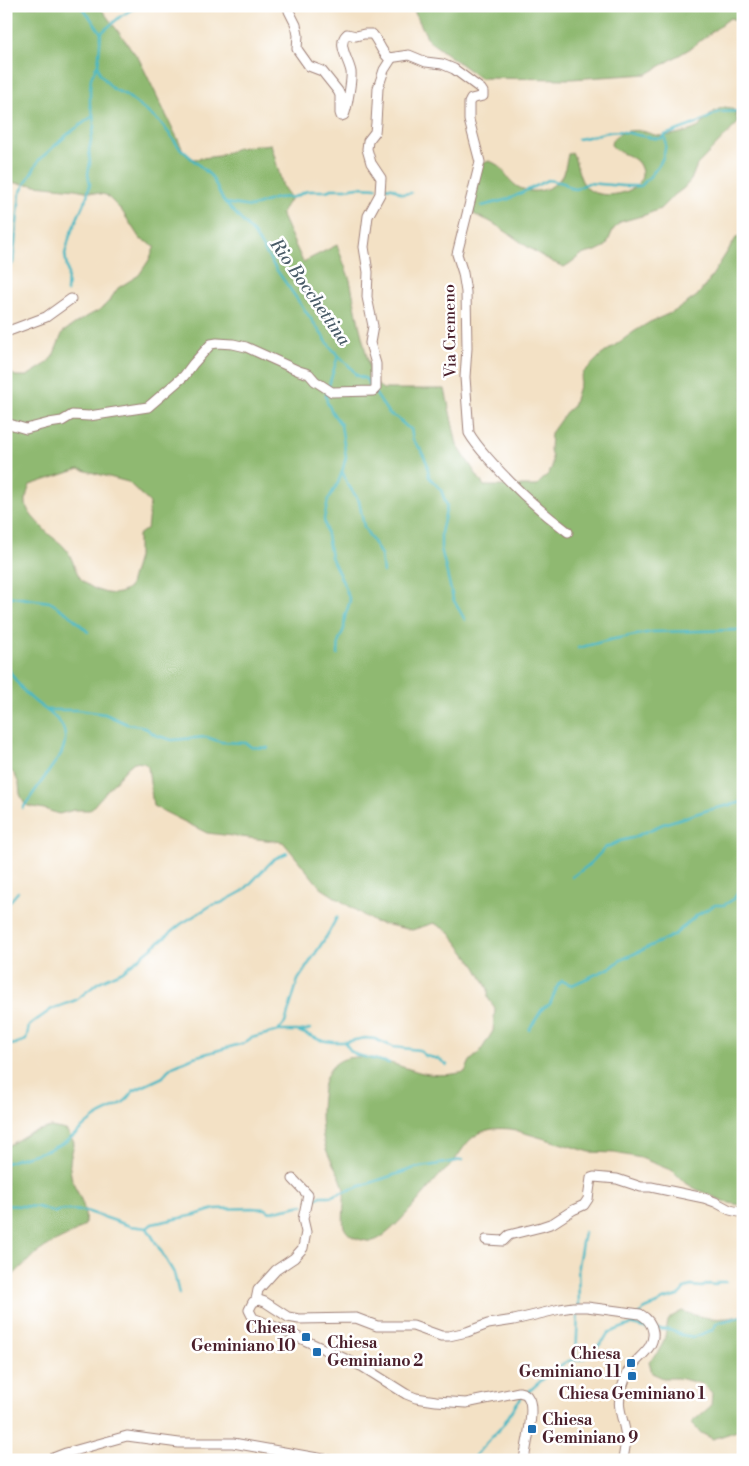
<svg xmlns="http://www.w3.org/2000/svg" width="749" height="1466" font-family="'Libre Bodoni',serif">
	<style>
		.forest { fill: #8fb971; stroke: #6c6c4e; fill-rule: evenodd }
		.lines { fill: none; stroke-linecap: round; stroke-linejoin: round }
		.stream { stroke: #49b8c3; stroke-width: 2.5 }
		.minor-casing { stroke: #9e8078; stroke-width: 11 }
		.minor { stroke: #fff; stroke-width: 9 }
		.poi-dot { fill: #1f6fb2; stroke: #fff; stroke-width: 2 }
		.labels { text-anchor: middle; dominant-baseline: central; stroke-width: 5; stroke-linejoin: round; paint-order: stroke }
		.street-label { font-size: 16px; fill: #4a1f2b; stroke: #fff }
		.poi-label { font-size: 16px; font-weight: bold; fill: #4a1f2b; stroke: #fff; text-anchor: end }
		.water-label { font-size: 18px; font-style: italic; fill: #4a5c68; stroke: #fff }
	</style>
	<rect width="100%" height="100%" fill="#fff"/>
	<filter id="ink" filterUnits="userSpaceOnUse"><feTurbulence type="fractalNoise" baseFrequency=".02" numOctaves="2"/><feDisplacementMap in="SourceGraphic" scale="10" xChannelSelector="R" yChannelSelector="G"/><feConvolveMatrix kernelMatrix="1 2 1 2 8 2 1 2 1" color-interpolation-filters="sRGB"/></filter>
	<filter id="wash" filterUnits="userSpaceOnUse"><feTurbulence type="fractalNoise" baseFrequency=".0096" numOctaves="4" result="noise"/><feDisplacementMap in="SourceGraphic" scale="20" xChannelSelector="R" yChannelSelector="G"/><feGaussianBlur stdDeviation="1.12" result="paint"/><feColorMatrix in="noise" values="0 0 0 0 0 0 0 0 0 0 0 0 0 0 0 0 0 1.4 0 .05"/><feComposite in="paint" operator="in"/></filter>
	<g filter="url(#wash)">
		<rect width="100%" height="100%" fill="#f3e1c5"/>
		<!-- forest -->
		<g class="forest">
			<path d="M 6,6 L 99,6 L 139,59 L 184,152 L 194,159 L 219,156 L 237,148 L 271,144 L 283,187 L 291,198 L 281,214 L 303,262 L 337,245 L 350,280 L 359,324 L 373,382 L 383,389 L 445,389 L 457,445 L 484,486 L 536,486 L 548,474 L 552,467 L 552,458 L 550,450 L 551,433 L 566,412 L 573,406 L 583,373 L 600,356 L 635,331 L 650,322 L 675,311 L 697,296 L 708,282 L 736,238 L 743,233 L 743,1208 L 741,1205 L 728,1203 L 696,1189 L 684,1182 L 673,1171 L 641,1158 L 615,1153 L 590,1152 L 511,1129 C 499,1128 488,1128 478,1134 C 465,1141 460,1155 451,1165 C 448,1169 443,1172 440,1175 C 426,1190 391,1237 373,1241 C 369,1242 362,1240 358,1239 C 352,1237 347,1234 344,1227 C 342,1220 345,1200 344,1190 C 341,1174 331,1163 326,1149 C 320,1130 320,1108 323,1089 C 332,1034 390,1065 423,1073 C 437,1076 451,1075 465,1072 L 470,1061 L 480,1052 L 493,1031 L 495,1008 L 488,998 L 488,989 L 476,967 L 449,932 L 434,923 L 412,930 L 374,922 L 321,888 L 283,842 L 207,833 L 153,806 L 148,767 L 144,763 L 134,762 L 128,767 L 90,810 L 74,810 L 59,814 L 44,809 L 28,806 L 24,803 L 20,794 L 19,784 L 15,775 L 6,766 L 6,371 L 16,376 L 27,376 L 46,364 L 53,356 L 63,332 L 79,321 L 101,309 L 109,301 L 118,288 L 139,275 L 149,260 L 155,246 L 140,239 L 122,211 L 106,195 L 75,189 L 6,182 ZM 79,469 L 128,482 L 150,503 L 147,529 L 138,535 L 138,557 L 129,588 C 126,590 123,592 119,593 C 107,596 89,588 81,579 C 74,570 73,557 65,548 C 61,543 56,540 51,536 C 47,533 44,529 40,525 C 26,510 22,505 30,485 Z"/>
			<polygon points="414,6 743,6 743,22 730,18 691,48 647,74 571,79 480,78 429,41 415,13"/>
			<path d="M 725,107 L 730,108 L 735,111 L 738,123 L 697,165 L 691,180 L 684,188 L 672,197 L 660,209 L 645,215 L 620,222 L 613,230 L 606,246 L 596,251 L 581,255 L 569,264 L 564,267 C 537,257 514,235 489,221 C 484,218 479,218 474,214 L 472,205 L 480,165 L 489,161 C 503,165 504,175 514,184 C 527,195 548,193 559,180 C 565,173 566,163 568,154 L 572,152 C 578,163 578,180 587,188 C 602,203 655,192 639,164 C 634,155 619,155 611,145 C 612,132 631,129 643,131 C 649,133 655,136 662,136 C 669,136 695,131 700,126 C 708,117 713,110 725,107 Z"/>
			<path d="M 51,1127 L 66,1130 L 74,1142 C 73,1151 69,1159 70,1169 C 72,1191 88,1200 85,1225 C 73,1234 64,1237 51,1244 C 35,1252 22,1267 9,1279 L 6,1284 L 6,1147 L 29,1133 Z"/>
			<path d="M 682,1311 C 703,1319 721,1321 743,1315 L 743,1429 L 713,1439 L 701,1433 L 691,1423 L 711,1406 L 712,1393 L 703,1384 L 678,1378 L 663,1378 L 652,1373 L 649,1361 L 658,1352 L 664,1341 L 668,1321 L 671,1317 Z"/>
		</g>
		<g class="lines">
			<!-- stream -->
			<g class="stream">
				<polyline points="80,6 89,16 101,33 98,66 100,74 113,89 126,95 162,124 179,147 212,177 223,200 254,234 276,269 332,349 352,369 356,375 366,379 372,389"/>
				<polyline points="101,33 121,16 138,6"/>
				<path d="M 578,139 C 593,137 609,129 624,132 C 630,133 659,141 662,138 C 663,138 664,136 665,135 L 698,123 L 719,112 L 743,111"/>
				<polyline points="383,187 393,188 402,194 411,193"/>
				<polyline points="225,203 251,207 276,198 294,197 307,191 326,191 332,189 346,189 358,187 377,188"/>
				<path d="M 482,206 L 509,199 L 548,180 L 564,183 L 570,188 L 576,189 L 588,183 L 623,186 L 641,186 C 657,169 668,159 665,135"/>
				<polyline points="6,271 13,263 20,193 39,160 68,134 93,116"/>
				<polyline points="67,292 68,274 65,254 70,235 87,196 90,184 88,174 90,163 89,150 94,126 93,114 90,105 90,90 91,78 98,63"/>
				<polyline points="338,356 326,395 327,402 332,412 341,425 346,457 342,472 338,483 328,500 324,519 331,557 345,587 350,601 345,616 344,629 339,640 338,654"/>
				<polyline points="375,393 389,414 397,418 407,427 411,429 413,440 421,450 427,463 429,477 441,490 447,506 441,533 441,548 453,599 465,620"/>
				<polyline points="343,473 347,483 359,501 364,527 381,555 383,572"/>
				<polyline points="6,596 50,602 71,616 88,632"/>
				<polyline points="578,648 609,640 652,632 743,630"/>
				<path d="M 6,665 C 13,677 21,690 32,699 C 51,716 75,723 61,754 L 23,808"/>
				<polyline points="46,710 77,710 105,714 127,724 140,726 147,729 155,735 172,740 206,737 221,742 246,743 251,747 268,748"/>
				<polyline points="572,877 589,865 605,848 620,841 632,838 663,824 708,810 743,802"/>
				<polyline points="6,906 18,892"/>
				<polyline points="279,1030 285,1023 288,1013 298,980 328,934 337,917"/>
				<polyline points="529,1030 543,1008 550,1004 558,985 562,981 572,985 612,967 619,961 674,935 697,915 715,905 724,905 734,899 740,889 743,888"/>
				<polyline points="300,1031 307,1030 310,1029"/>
				<polyline points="345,1043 351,1051 357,1055 389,1063"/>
				<polyline points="6,1046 15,1044 26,1040 29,1026 35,1021 52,1009 76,1000 99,982 123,971 181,924 212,905 221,903 243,891 274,859 287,853"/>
				<path d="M 6,1163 C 26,1155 47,1153 65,1142 C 76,1135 85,1124 96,1117 C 108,1109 127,1105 133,1091 L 163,1077 L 167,1071 L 173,1066 L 194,1057 L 244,1043 L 251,1038 L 278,1031 L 298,1031 L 320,1040 L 332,1042 L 345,1042 L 365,1038 L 375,1039 L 393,1047 L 419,1050 L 426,1056 L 439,1059 L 447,1065"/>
				<polyline points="309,1203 321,1196 331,1196 415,1168 434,1165 462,1160"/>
				<polyline points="6,1205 38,1207 54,1212 64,1210 86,1211 130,1226 147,1228 152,1224 195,1215 215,1209 252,1208 266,1209 270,1212 303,1205"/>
				<polyline points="147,1228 174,1273 179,1294"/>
				<polyline points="579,1305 578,1265 584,1232"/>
				<polyline points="632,1325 646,1328 670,1330 682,1335 694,1337 712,1330 717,1323 743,1316"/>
				<polyline points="576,1360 578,1310"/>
				<polyline points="527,1393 550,1373 564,1363 568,1361 582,1359 588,1356 604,1340 608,1333 635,1323 643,1310 657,1304 663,1300 678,1296 685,1288 691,1286 702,1287 709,1284 715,1285 718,1282 726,1282"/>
				<polyline points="471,1460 503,1425 517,1403 520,1400 522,1395"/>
			</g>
		</g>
	</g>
	<g filter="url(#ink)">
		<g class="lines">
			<!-- minor casing -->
			<g class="minor-casing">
				<g id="minor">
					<path d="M 289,6 L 289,11 L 296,25 L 298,35 L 297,49 L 309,66 L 322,71 L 338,91 L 340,95 L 340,113 L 341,116 L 344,115 C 347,110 352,78 351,72 C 349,60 336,44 347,34 L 356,36 L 364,34 L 372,34 C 379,41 381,53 389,58 L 409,55 L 426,62 L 442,64 L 454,69 L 481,89 L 483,92 L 483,96 L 471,99 L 469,103 L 469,120 L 480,162 L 457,254 L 463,273 L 466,292 L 467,348 L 465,377 L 469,433 C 474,442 481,450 488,458 C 512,486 539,510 568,532"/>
					<polyline points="6,332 46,317 71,299"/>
					<polyline points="6,423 26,429 49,423 62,421 72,415 89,416 148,407 184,376 193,364 211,344 217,343 233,344 246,347 299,371 309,374 315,381 332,392 373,391 376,388 376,364 370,343 373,326 367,297 368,272 364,247 368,216 380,194 381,178 371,163 367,149 368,141 375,132 376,123 378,88 384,70 391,59"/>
					<polyline points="486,1240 503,1241 509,1235 541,1227 553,1223 573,1210 584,1205 588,1199 591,1178 594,1177 617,1179 641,1187 651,1187 704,1198 715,1202 730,1210 743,1213"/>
					<polyline points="256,1300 258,1290 276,1270 294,1258 303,1248 306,1232 303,1219 308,1195 293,1179"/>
					<polyline points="48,1460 66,1453 127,1436 179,1443 233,1443 329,1460"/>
					<path d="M 524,1460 C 526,1446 535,1411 529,1399 C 527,1394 524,1393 519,1392 L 466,1403 L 436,1401 L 416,1398 L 406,1394 L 363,1367 L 278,1328 L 253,1318 L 249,1310 L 253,1302 L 259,1300 L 265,1302 L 288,1317 L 299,1319 L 356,1318 L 377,1326 L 413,1326 L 441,1336 L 449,1336 L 467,1332 L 488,1324 L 514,1320 L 560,1309 L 573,1307 L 587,1307 L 640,1314 C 647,1318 652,1323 653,1332 C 655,1349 637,1357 629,1370 C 626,1375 624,1382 622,1388 C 615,1407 624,1418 626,1437 C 626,1444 624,1452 623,1460"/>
				</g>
			</g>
			<!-- minor -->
			<use href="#minor" class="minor"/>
		</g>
	</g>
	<!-- markers -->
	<g class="poi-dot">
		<rect x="301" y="1332" width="10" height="10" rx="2.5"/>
		<rect x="312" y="1347" width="10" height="10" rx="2.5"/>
		<rect x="626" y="1358" width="10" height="10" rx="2.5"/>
		<rect x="627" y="1371" width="10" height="10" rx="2.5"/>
		<rect x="527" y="1424" width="10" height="10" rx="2.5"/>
	</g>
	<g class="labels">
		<!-- street labels -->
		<g class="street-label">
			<text transform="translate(450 331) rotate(-91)">Via Cremeno</text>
		</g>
		<!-- poi labels -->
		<g class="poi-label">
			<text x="296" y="1328">Chiesa<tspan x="296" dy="18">Geminiano 10</tspan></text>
			<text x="327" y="1343" text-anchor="start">Chiesa<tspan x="327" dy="18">Geminiano 2</tspan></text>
			<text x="621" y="1354">Chiesa<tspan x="621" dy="18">Geminiano 11</tspan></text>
			<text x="632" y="1394" text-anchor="middle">Chiesa Geminiano 1</text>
			<text x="542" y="1420" text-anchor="start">Chiesa<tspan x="542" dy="18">Geminiano 9</tspan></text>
		</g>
		<!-- water labels -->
		<g class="water-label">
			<text transform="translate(310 292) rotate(55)">Rio Bocchettina</text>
		</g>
	</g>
	<!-- margin -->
	<rect width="749" height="1466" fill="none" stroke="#fff" stroke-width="25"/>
</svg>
